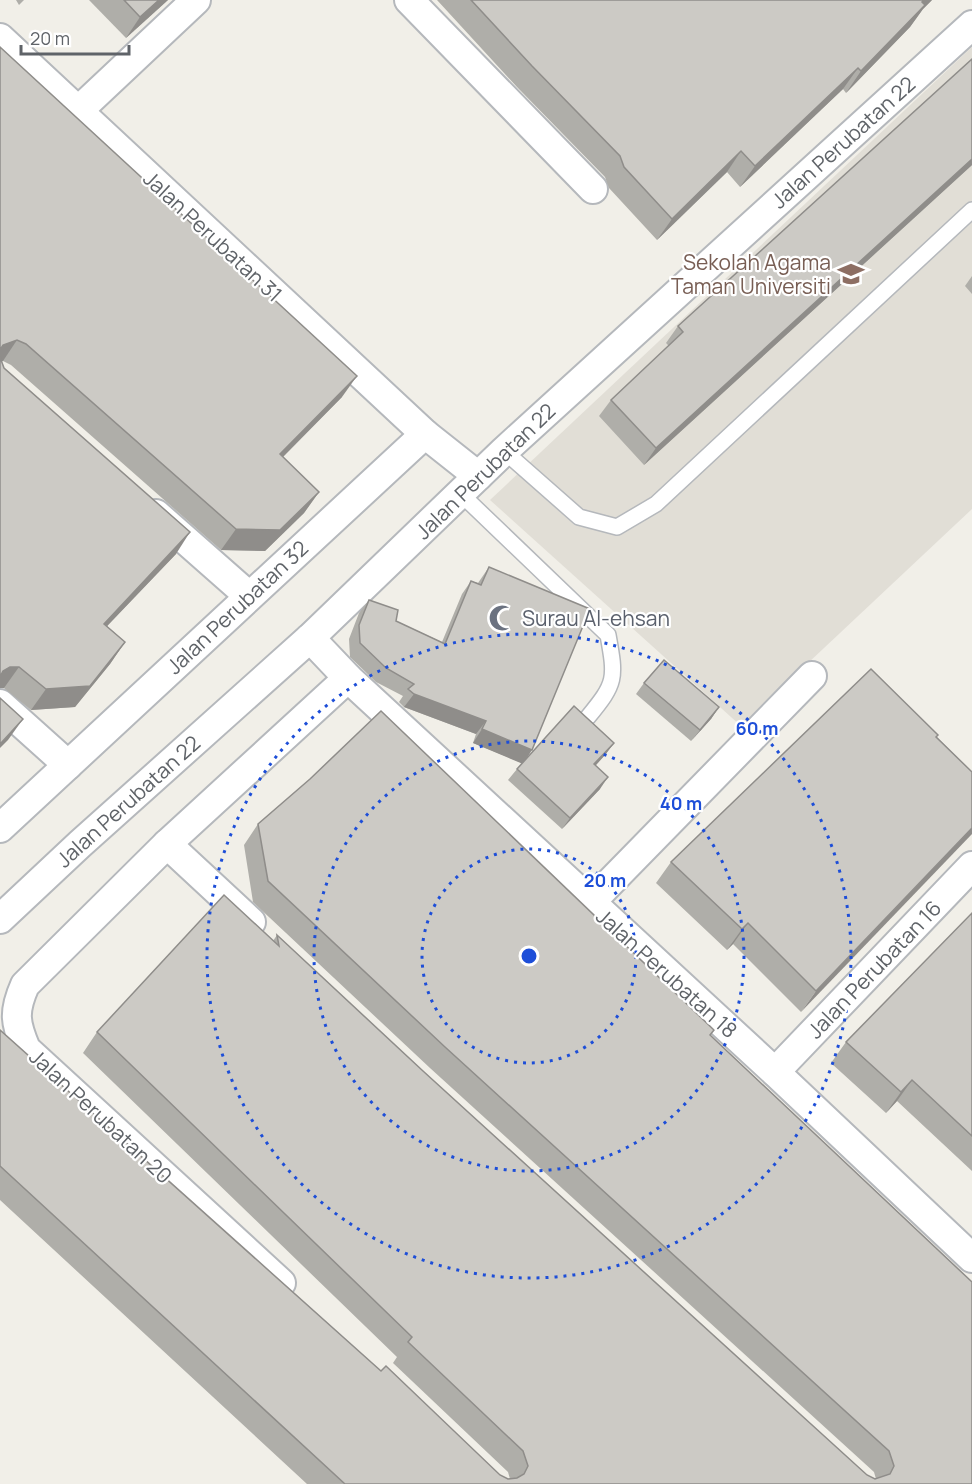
<svg xmlns="http://www.w3.org/2000/svg" width="972" height="1484" font-family="Manrope,sans-serif">
	<style>
		.education { fill: #e1ded6 }
		.lines { fill: none; stroke-linecap: round; stroke-linejoin: round }
		.service-casing { stroke: #b5b8bc; stroke-width: 18 }
		.minor-casing { stroke: #b5b8bc; stroke-width: 32 }
		.service { stroke: #fff; stroke-width: 15 }
		.minor { stroke: #fff; stroke-width: 28 }
		.wall { fill: #afaea9 }
		.shaded-wall { fill: #8f8d8a }
		.building { fill: #cccac5; stroke: #8f8d8a; stroke-width: 1.5 }
		.ring { fill: none; stroke: #1d4ed8; stroke-width: 3; stroke-dasharray: 3 6 }
		.labels { text-anchor: middle; dominant-baseline: central; stroke-width: 4.5; stroke-linejoin: round; paint-order: stroke }
		.street-label { font-size: 21px; fill: #5f6368; stroke: #fff }
		.education-label { font-size: 21px; fill: #785e54; stroke: #fff; text-anchor: end }
		.worship-label { font-size: 21px; fill: #5b616d; stroke: #fff; text-anchor: start }
		.centre { fill: #1d4ed8; stroke: #fff; stroke-width: 3 }
		.ring-label { font-size: 18px; text-anchor: middle; font-weight: bold; fill: #1d4ed8; stroke: #fff; stroke-width: 4.5; stroke-linejoin: round; paint-order: stroke }
	</style>
	<rect width="100%" height="100%" fill="#f1efe8"/>
	<!-- education -->
	<polygon class="education" points="972,47 972,509 741,726 490,500"/>
	<g class="lines">
		<!-- service casing -->
		<g class="service-casing">
			<g id="service">
				<polyline points="504,451 579,517 617,527 656,504 972,210"/>
				<path d="M 461,494 L 608,635 C 616,679 616,683 588,717"/>
			</g>
		</g>
		<!-- minor casing -->
		<g class="minor-casing">
			<g id="minor">
				<polyline points="409,0 593,189"/>
				<polyline points="0,38 425,434"/>
				<polyline points="78,111 196,0"/>
				<polyline points="156,514 249,596"/>
				<polyline points="310,638 348,678 775,1072 972,1258"/>
				<polyline points="0,704 68,765"/>
				<polyline points="0,828 425,434 478,476"/>
				<polyline points="167,844 251,922"/>
				<polyline points="590,903 812,676"/>
				<polyline points="0,919 80,844 310,638 504,451 972,25"/>
				<polyline points="775,1072 972,866"/>
				<path d="M 281,1283 L 26,1049 C 15,1023 13,1012 25,985 L 167,844 L 348,678"/>
			</g>
		</g>
		<!-- service -->
		<use href="#service" class="service"/>
		<!-- minor -->
		<use href="#minor" class="minor"/>
	</g>
	<!-- wall -->
	<g class="wall">
		<polygon points="16,0 24,0 19,5"/>
		<polygon points="89,0 168,0 126,38"/>
		<polygon points="437,0 932,0 923,9 910,27 846,93 843,89 740,187 727,172 657,240 609,188 605,177 517,87"/>
		<polygon points="0,47 342,397 283,457 319,492 304,513 265,551 221,550 11,365 3,361 1,361 4,368 176,554 107,626 125,642 110,664 75,707 31,710 4,688 1,688"/>
		<polygon points="972,59 972,165 644,465 599,416 611,400 669,346 666,343 678,326"/>
		<polygon points="972,276 972,294 965,286"/>
		<polygon points="489,567 528,756 614,743 605,755 595,766 600,789 562,829 508,780 522,763 473,743 476,734 404,707 399,702 403,696 376,682 350,657 349,639 359,613 369,600 396,621 442,642 462,594 471,581 478,583"/>
		<polygon points="644,683 719,707 711,719 691,741 636,694"/>
		<polygon points="937,737 972,772 801,1012 733,944 727,950 656,883 671,862"/>
		<polygon points="258,824 710,1036 972,1484 307,1484 0,1200 0,1030 381,1371 500,1475 508,1479 510,1479 508,1472 393,1363 397,1357 83,1053 97,1032 273,941 277,935 423,1071 867,1475 875,1479 876,1479 874,1472 430,1068 253,902 244,845"/>
		<polygon points="972,913 972,1171 897,1101 886,1113 831,1063 846,1042"/>
	</g>
	<!-- shaded-wall -->
	<g class="shaded-wall">
		<polygon points="159,0 168,0 126,38 140,17"/>
		<polygon points="924,0 932,0 923,9 910,27 846,93 861,71"/>
		<polygon points="858,68 843,89 740,187 755,166"/>
		<polygon points="741,151 727,172 657,240 672,219"/>
		<polygon points="972,159 972,165 644,465 656,448"/>
		<polygon points="17,340 3,361 0,362 0,349 3,345"/>
		<polygon points="357,376 342,397 265,475 280,454"/>
		<polygon points="319,492 304,513 265,551 221,550 236,529"/>
		<polygon points="190,532 176,554 89,645 104,624"/>
		<polygon points="125,642 110,664 75,707 31,710 46,689"/>
		<polygon points="10,667 19,667 4,688 0,688 0,676 3,671"/>
		<polygon points="414,694 486,721 476,734 404,707"/>
		<polygon points="719,707 711,719 691,741 700,730"/>
		<polygon points="23,719 8,740 0,748 0,744"/>
		<polygon points="482,729 532,750 523,764 473,743"/>
		<polygon points="614,743 605,755 586,776 594,764"/>
		<polygon points="608,777 600,789 562,829 570,818"/>
		<polygon points="972,828 972,834 801,1012 816,991"/>
		<polygon points="748,923 733,944 727,950 742,929"/>
		<polygon points="912,1080 897,1101 886,1113 901,1092"/>
	</g>
	<!-- building -->
	<g class="building">
		<polygon points="124,0 159,0 140,17"/>
		<polygon points="471,0 924,0 922,2 925,5 861,71 858,68 755,166 741,151 672,219 624,167 620,156 532,66"/>
		<polygon points="0,47 357,376 280,454 319,492 280,530 236,529 26,344 17,340 3,345 0,350"/>
		<polygon points="972,59 972,159 656,448 611,400 683,332 678,326"/>
		<polygon points="0,357 4,368 190,532 104,624 125,642 90,686 46,689 19,667 10,667 3,671 0,677"/>
		<polygon points="489,567 590,609 532,750 482,729 486,721 414,694 408,689 414,684 386,668 360,643 359,625 369,600 398,610 396,621 445,644 471,581 481,585"/>
		<polygon points="664,660 719,707 700,730 644,683"/>
		<polygon points="871,669 938,735 936,737 972,772 972,828 816,991 748,923 742,929 671,862"/>
		<polygon points="0,698 23,719 0,744"/>
		<polygon points="574,706 614,743 594,764 608,777 570,818 517,769"/>
		<polygon points="381,711 714,1030 710,1035 972,1282 972,1484 345,1484 0,1166 0,1030 381,1371 386,1366 500,1475 508,1479 517,1478 524,1474 528,1466 523,1451 408,1342 412,1337 97,1032 224,895 279,946 277,935 423,1071 867,1475 875,1479 890,1474 894,1466 889,1451 445,1047 268,881 258,824 310,779"/>
		<polygon points="972,913 972,1136 912,1080 901,1092 846,1042"/>
	</g>
	<!-- distance rings -->
	<g class="ring">
		<circle cx="529" cy="956" r="107"/>
		<circle cx="529" cy="956" r="215"/>
		<circle cx="529" cy="956" r="322"/>
	</g>
	<!-- icons -->
	<defs>
		<g id="school-bare" transform="scale(2.07)"><path d="M0-5L7-2L0 1L-7-2ZM-4 1L0 2.5L4 1V4Q0 6-4 4Z" fill="#8d6e63" stroke="#fff" stroke-width="2.5" paint-order="stroke"/></g>
		<g id="mosque-bare" transform="scale(2.07)"><path d="M3.5-4.9A6 6 0 1 0 3.5 4.9A5 5 0 1 1 3.5-4.9Z" fill="#6b7280" stroke="#fff" stroke-width="2.5" paint-order="stroke"/></g>
	</defs>
	<g fill-rule="evenodd">
		<use href="#school-bare" x="851" y="274"/>
		<use href="#mosque-bare" x="502" y="618"/>
	</g>
	<g class="labels">
		<!-- street labels -->
		<g class="street-label">
			<text transform="translate(843 142) rotate(-42)">Jalan Perubatan 22</text>
			<text transform="translate(213 236) rotate(43)">Jalan Perubatan 31</text>
			<text transform="translate(485 471) rotate(-44)">Jalan Perubatan 22</text>
			<text transform="translate(237 607) rotate(-43)">Jalan Perubatan 32</text>
			<text transform="translate(128 801) rotate(-42)">Jalan Perubatan 22</text>
			<text transform="translate(874 969) rotate(-46)">Jalan Perubatan 16</text>
			<text transform="translate(667 973) rotate(42)">Jalan Perubatan 18</text>
			<text transform="translate(101 1116) rotate(43)">Jalan Perubatan 20</text>
		</g>
		<!-- education labels -->
		<g class="education-label">
			<text x="831" y="262">Sekolah Agama<tspan x="831" dy="24">Taman Universiti</tspan></text>
		</g>
		<!-- worship labels -->
		<g class="worship-label">
			<text x="522" y="618">Surau Al-ehsan</text>
		</g>
	</g>
	<circle cx="529" cy="956" r="9" class="centre"/>
	<g class="ring-label">
		<text x="757" y="735">60 m</text>
		<text x="681" y="810">40 m</text>
		<text x="605" y="887">20 m</text>
	</g>
	<!-- scale -->
	<path d="M21 45v9h108v-9" fill="none" stroke="#5f6368" stroke-width="3"/>
	<text x="30" y="45" font-size="18" fill="#5f6368" stroke="#ffffff" stroke-width="4.5" paint-order="stroke">20 m</text>
</svg>
